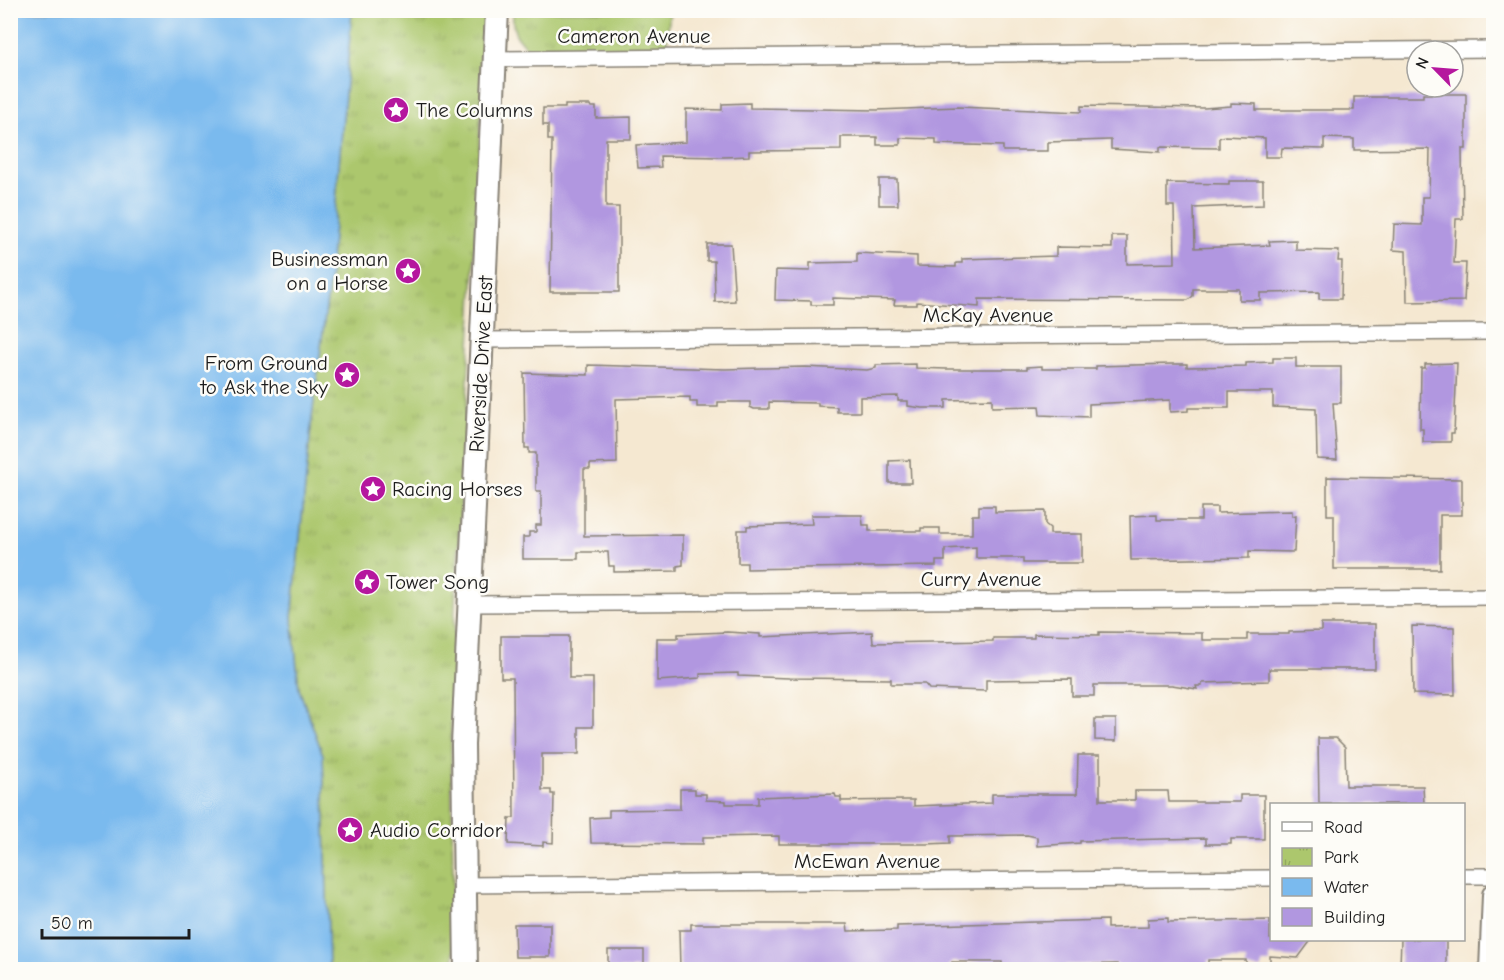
<svg xmlns="http://www.w3.org/2000/svg" width="1504" height="980" font-family="'Comic Neue',sans-serif">
	<style>
		.park { fill: url(#park-tufts); stroke: #647244; stroke-width: 1.5 }
		.water { fill: #7abaee; stroke: #4b6b85; stroke-width: 1.5 }
		.building { fill: #b197e0 }
		.lines { fill: none; stroke-linecap: round; stroke-linejoin: round }
		.minor-casing { stroke: #888276; stroke-width: 18 }
		.secondary-casing { stroke: #888276; stroke-width: 26 }
		.minor { stroke: #fff; stroke-width: 15 }
		.secondary { stroke: #fff; stroke-width: 22 }
		.labels { text-anchor: middle; dominant-baseline: central; stroke-width: 5; stroke-linejoin: round; paint-order: stroke }
		.street-label { font-size: 21px; fill: #1c1c1c; stroke: #fdfcf7 }
		.poi-label { font-size: 21px; fill: #1c1c1c; stroke: #fdfcf7; text-anchor: start }
	</style>
	<defs>
		<pattern id="park-tufts" width="24" height="20" patternUnits="userSpaceOnUse" patternTransform="scale(1.5)"><rect width="24" height="20" fill="#acc76d"/><path d="M3 7l-1-3M5 7V3M7 7l1-3M15 17l-1-3M17 17v-4M19 17l1-3" fill="none" stroke="#93aa5e"/></pattern>
	</defs>
	<rect width="100%" height="100%" fill="#fdfcf7"/>
	<filter id="ink" filterUnits="userSpaceOnUse"><feTurbulence type="fractalNoise" baseFrequency=".0167" numOctaves="2"/><feDisplacementMap in="SourceGraphic" scale="12" xChannelSelector="R" yChannelSelector="G"/><feConvolveMatrix kernelMatrix="1 2 1 2 8 2 1 2 1" color-interpolation-filters="sRGB"/></filter>
	<filter id="wash" filterUnits="userSpaceOnUse"><feTurbulence type="fractalNoise" baseFrequency=".008" numOctaves="4" result="noise"/><feDisplacementMap in="SourceGraphic" scale="24" xChannelSelector="R" yChannelSelector="G"/><feGaussianBlur stdDeviation="1.35" result="paint"/><feColorMatrix in="noise" values="0 0 0 0 0 0 0 0 0 0 0 0 0 0 0 0 0 1.4 0 .05"/><feComposite in="paint" operator="in"/></filter>
	<g filter="url(#wash)">
		<rect width="100%" height="100%" fill="#f5e8d1"/>
		<!-- park -->
		<g class="park">
			<polygon points="352,11 485,11 472,312 455,604 451,728 454,969 329,970 323,755 299,689 292,617 312,417 329,284"/>
			<path d="M 513,11 L 670,11 L 666,49 L 528,48 C 514,38 512,27 513,11 Z"/>
		</g>
		<!-- water -->
		<polygon class="water" points="10,11 352,11 329,284 312,417 292,617 299,689 323,755 329,969 11,969"/>
		<g id="blocks">
			<!-- building -->
			<g class="building">
				<polygon points="1423,94 1466,94 1466,149 1462,149 1463,219 1456,219 1454,263 1466,263 1464,301 1407,302 1406,251 1393,250 1394,224 1422,225 1422,197 1429,197 1430,149 1354,150 1354,139 1324,138 1324,149 1282,148 1281,157 1265,157 1265,138 1225,136 1219,138 1219,148 1160,147 1160,152 1111,149 1111,140 1109,140 1048,142 1048,151 1003,151 1003,146 936,144 936,139 900,138 900,145 877,145 877,137 841,137 841,150 749,151 749,156 724,157 660,156 661,167 638,168 636,145 686,142 686,109 722,110 722,104 750,103 750,108 877,110 958,107 1081,112 1081,106 1204,108 1231,106 1231,103 1256,104 1256,110 1354,110 1354,97 1423,97"/>
				<polygon points="565,105 590,105 591,107 596,107 596,118 631,117 631,139 606,139 606,207 619,207 619,292 550,292 552,140 548,140 548,125 543,125 543,108 565,108"/>
				<polygon points="879,179 897,179 898,205 879,205"/>
				<polygon points="1229,181 1263,181 1263,205 1194,208 1195,248 1270,245 1269,241 1296,240 1296,250 1339,251 1338,261 1342,261 1341,299 1319,299 1319,292 1260,293 1260,300 1239,300 1239,289 1193,289 1193,296 1188,300 979,299 979,307 917,302 917,305 894,305 895,300 833,298 833,305 811,305 811,301 775,300 776,270 810,271 810,263 857,262 857,253 917,256 917,266 956,267 956,263 962,263 962,259 1056,256 1056,247 1112,248 1112,236 1127,236 1127,264 1175,263 1174,206 1167,206 1167,183 1229,184"/>
				<polygon points="707,244 731,244 735,301 715,302 714,261 707,261"/>
				<polygon points="1273,358 1296,358 1296,367 1341,367 1341,403 1333,403 1337,460 1317,459 1316,409 1273,407 1273,392 1229,392 1229,408 1188,408 1188,411 1170,412 1170,400 1089,404 1089,417 1040,415 1039,406 992,407 992,399 946,400 946,408 922,408 908,406 908,401 898,401 898,396 860,397 860,412 837,412 837,407 818,406 818,403 769,402 769,409 754,409 750,407 750,402 718,402 718,407 697,407 697,402 690,402 690,397 616,399 617,463 590,464 590,469 584,469 584,536 683,535 683,565 677,566 677,571 614,572 614,566 609,566 608,552 578,552 578,559 523,559 523,537 529,537 529,532 536,532 536,525 541,525 541,491 536,491 536,453 529,453 529,448 525,448 524,373 588,375 588,365 725,369 805,367 867,370 876,368 876,365 916,364 916,368 946,369 1027,369 1027,367 1042,366 1042,369 1096,369 1096,366 1172,364 1187,364 1187,367 1246,366 1246,363 1273,362"/>
				<polygon points="1457,363 1454,433 1451,433 1451,442 1423,442 1423,429 1420,429 1421,368 1425,368 1425,364"/>
				<polygon points="910,460 911,483 889,483 889,461"/>
				<polygon points="1327,477 1462,479 1462,515 1440,515 1440,569 1334,569 1334,515 1327,515"/>
				<polygon points="979,506 995,506 995,512 1045,511 1045,524 1050,528 1050,534 1082,534 1082,563 1023,563 1023,558 976,558 976,547 945,549 945,561 936,561 936,566 747,569 747,563 738,563 738,530 747,530 747,526 812,524 811,515 862,515 863,525 869,525 869,531 921,531 921,528 940,528 940,534 972,534 972,515 979,515"/>
				<polygon points="1201,507 1217,507 1217,513 1292,511 1292,516 1296,515 1294,552 1249,551 1249,558 1131,560 1130,516 1157,515 1157,520 1201,520"/>
				<polygon points="1321,624 1375,624 1375,669 1269,669 1269,681 1202,683 1202,686 1196,686 1197,689 1172,685 1094,685 1094,696 1072,696 1072,679 986,680 986,691 929,689 925,684 891,684 891,679 789,678 738,676 738,673 700,674 700,678 657,681 657,638 678,638 678,634 727,632 760,634 760,637 872,632 873,643 993,641 993,638 1034,638 1034,634 1099,635 1099,632 1202,633 1202,640 1247,640 1247,634 1289,634 1289,632 1321,631"/>
				<polygon points="1412,626 1454,627 1455,695 1413,694"/>
				<polygon points="501,636 569,636 569,678 593,678 593,727 579,727 579,754 542,754 542,790 551,790 551,794 554,794 553,843 543,842 543,846 508,844 509,818 514,818 513,678 501,678"/>
				<polygon points="1095,719 1116,719 1116,741 1095,740"/>
				<polygon points="1318,738 1336,738 1345,747 1346,786 1423,786 1424,804 1319,804"/>
				<polygon points="1078,755 1100,755 1100,800 1135,800 1135,791 1168,791 1169,802 1240,802 1240,795 1264,795 1264,839 1231,839 1231,844 1206,844 1206,838 1080,841 1080,843 1037,846 1037,837 1027,835 950,836 950,843 926,844 779,844 779,836 703,837 703,844 591,843 590,818 609,817 609,810 680,809 680,789 695,789 695,794 706,794 706,800 726,801 726,804 758,804 758,797 835,794 836,797 841,797 841,801 907,800 914,800 914,806 992,803 992,794 1077,794"/>
				<polygon points="1168,918 1168,922 1270,920 1270,939 1312,939 1298,958 1270,956 1270,963 1262,963 1262,969 1246,968 1246,960 1208,960 1208,969 1117,969 1117,964 1065,965 1065,968 1002,969 1002,962 952,962 947,969 859,969 859,965 783,969 680,969 679,930 691,930 691,924 847,924 848,931 897,930 897,926 1107,920 1107,928 1148,927 1148,919"/>
				<polygon points="514,924 550,924 550,957 515,957"/>
				<polygon points="1401,939 1446,939 1446,969 1404,969 1404,966 1400,966"/>
				<rect x="608" y="950" width="36" height="19"/>
			</g>
		</g>
	</g>
	<g filter="url(#ink)">
		<use href="#blocks" fill-opacity="0" stroke="#888276" stroke-width="1.5"/>
		<g class="lines">
			<!-- minor casing -->
			<g class="minor-casing">
				<g id="minor">
					<polyline points="495,59 1494,49"/>
					<polyline points="482,340 1494,332"/>
					<polyline points="470,604 1494,597"/>
					<polyline points="1464,876 1494,876"/>
					<polyline points="464,885 1272,878"/>
				</g>
			</g>
			<!-- secondary casing -->
			<g class="secondary-casing">
				<g id="secondary">
					<polyline points="466,970 463,745 497,10"/>
					<polyline points="1491,970 1494,895"/>
				</g>
			</g>
			<!-- minor -->
			<use href="#minor" class="minor"/>
			<!-- secondary -->
			<use href="#secondary" class="secondary"/>
		</g>
	</g>
	<!-- icons -->
	<defs>
		<g id="sight-disc" transform="scale(1.35)"><circle r="9.5" fill="#b5179e" stroke="#fdfcf7"/><path d="M0-6L1.8-2.2L6-1.7L2.9 1.2L3.7 5.4L0 3.3L-3.7 5.4L-2.9 1.2L-6-1.7L-1.8-2.2Z" fill="#fff"/></g>
	</defs>
	<g fill-rule="evenodd">
		<use href="#sight-disc" x="396" y="110"/>
		<use href="#sight-disc" x="408" y="271"/>
		<use href="#sight-disc" x="347" y="375"/>
		<use href="#sight-disc" x="373" y="489"/>
		<use href="#sight-disc" x="367" y="582"/>
		<use href="#sight-disc" x="350" y="830"/>
	</g>
	<g class="labels">
		<!-- street labels -->
		<g class="street-label">
			<text x="634" y="36">Cameron Avenue</text>
			<text x="988" y="315">McKay Avenue</text>
			<text transform="translate(481 364) rotate(-87)">Riverside Drive East</text>
			<text x="981" y="579">Curry Avenue</text>
			<text x="867" y="861">McEwan Avenue</text>
		</g>
		<!-- poi labels -->
		<g class="poi-label">
			<text x="416" y="110">The Columns</text>
			<text x="388" y="259" text-anchor="end">Businessman<tspan x="388" dy="24">on a Horse</tspan></text>
			<text x="328" y="363" text-anchor="end">From Ground<tspan x="328" dy="24">to Ask the Sky</tspan></text>
			<text x="392" y="489">Racing Horses</text>
			<text x="386" y="582">Tower Song</text>
			<text x="370" y="830">Audio Corridor</text>
		</g>
	</g>
	<!-- margin -->
	<rect width="1504" height="980" fill="none" stroke="#fdfcf7" stroke-width="36"/>
	<!-- legend -->
	<rect x="1270" y="803" width="195" height="138" fill="#fdfcf7" stroke="#a3a29f" stroke-width="1.5"/>
	<rect x="1282" y="822" width="30" height="9" fill="#ffffff" stroke="#a3a29f" stroke-width="1.5"/>
	<text x="1324" y="833" font-size="18" fill="#1c1c1c">Road</text>
	<rect x="1282" y="848" width="30" height="18" fill="url(#park-tufts)" stroke="#a3a29f" stroke-width="1.5"/>
	<text x="1324" y="863" font-size="18" fill="#1c1c1c">Park</text>
	<rect x="1282" y="878" width="30" height="18" fill="#7abaee" stroke="#a3a29f" stroke-width="1.5"/>
	<text x="1324" y="893" font-size="18" fill="#1c1c1c">Water</text>
	<rect x="1282" y="908" width="30" height="18" fill="#b197e0" stroke="#a3a29f" stroke-width="1.5"/>
	<text x="1324" y="923" font-size="18" fill="#1c1c1c">Building</text>
	<!-- north arrow -->
	<g transform="translate(1435 69) rotate(295)"><circle r="28" fill="#fdfcf7" stroke="#a3a29f" stroke-width="1.5"/>
	<path d="M0-4.5L10 22L0 15L-10 22Z" fill="#b5179e"/>
	<text y="-9" font-size="16" font-weight="bold" text-anchor="middle" fill="#1c1c1c">N</text>
	</g>
	<!-- scale -->
	<path d="M42 929v9h147v-9" fill="none" stroke="#1c1c1c" stroke-width="3"/>
	<text x="51" y="929" font-size="18" fill="#1c1c1c" stroke="#fdfcf7" stroke-width="4.5" paint-order="stroke">50 m</text>
</svg>
